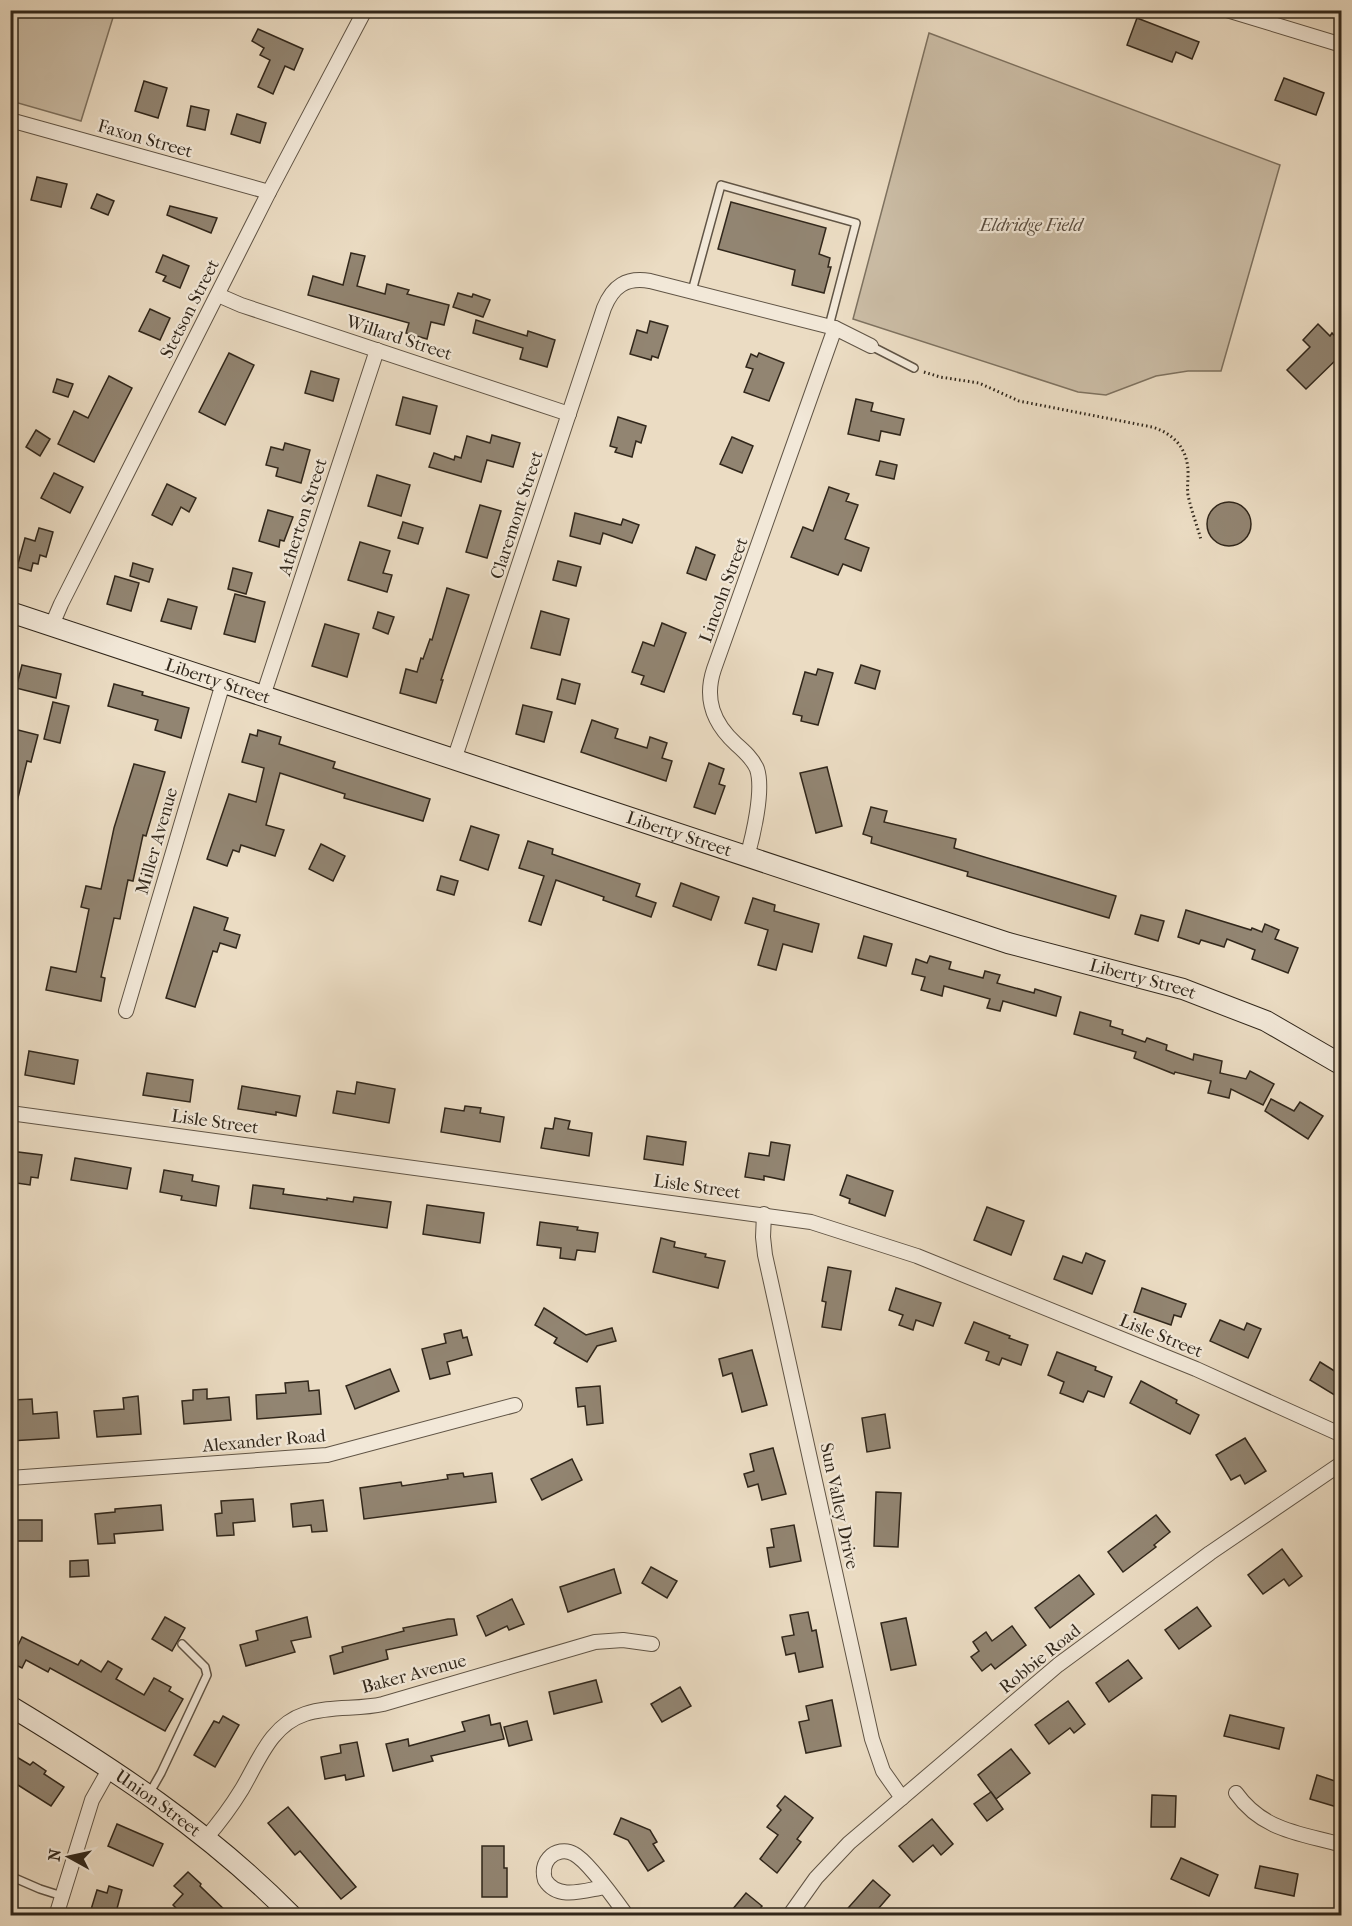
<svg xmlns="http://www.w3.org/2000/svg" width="1352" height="1926" font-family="'IM FELL French Canon',serif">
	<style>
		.green { fill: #cbbda6; stroke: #7e7260; stroke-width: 1.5 }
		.building { fill: #928572; stroke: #31271b; stroke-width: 1.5 }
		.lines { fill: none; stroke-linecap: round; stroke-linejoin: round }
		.service-casing { stroke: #605445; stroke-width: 10 }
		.minor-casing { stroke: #605445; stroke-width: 16 }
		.secondary-casing { stroke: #31271b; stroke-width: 22 }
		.path { stroke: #31271b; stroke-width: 3; stroke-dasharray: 1.5 3; stroke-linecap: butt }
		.service { stroke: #f2e8d8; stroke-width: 7 }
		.minor { stroke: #f2e8d8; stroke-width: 14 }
		.secondary { stroke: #f2e8d8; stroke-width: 20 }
		.labels { text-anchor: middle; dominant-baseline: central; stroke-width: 4.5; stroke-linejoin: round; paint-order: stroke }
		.street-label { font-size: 18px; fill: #31271b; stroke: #f2e8d8 }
		.park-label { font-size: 18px; font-style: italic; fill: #584c3e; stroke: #f2e8d8 }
	</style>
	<rect width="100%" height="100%" fill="#ebdcc3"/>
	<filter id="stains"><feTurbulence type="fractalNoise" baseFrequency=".00333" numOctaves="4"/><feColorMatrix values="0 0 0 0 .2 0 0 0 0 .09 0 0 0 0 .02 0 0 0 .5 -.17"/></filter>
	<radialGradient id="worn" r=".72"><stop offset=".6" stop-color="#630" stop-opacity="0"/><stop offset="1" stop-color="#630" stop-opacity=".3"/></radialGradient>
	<!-- green -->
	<g class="green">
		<polygon points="10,11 115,11 81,121 11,101"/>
		<polygon points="929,33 1280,165 1221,371 1188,371 1156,376 1106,395 1078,392 853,319"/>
	</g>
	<!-- building -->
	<g class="building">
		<polygon points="1137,18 1199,42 1192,59 1176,52 1172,62 1127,45"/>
		<polygon points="258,29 303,49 294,70 285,66 273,94 258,87 270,60 260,55 264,48 252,41"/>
		<polygon points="1284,78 1324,93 1316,115 1275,100"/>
		<polygon points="144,81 167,88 158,118 135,111"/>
		<polygon points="191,106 209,110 205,130 187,126"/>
		<polygon points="237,114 266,123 260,143 231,134"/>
		<polygon points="37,177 67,184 61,207 31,200"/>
		<polygon points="97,194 114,201 108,215 91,208"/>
		<polygon points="731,202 826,228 819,254 830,258 828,267 831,267 824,293 792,285 795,270 718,249"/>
		<polygon points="170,206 217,218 211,233 167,215"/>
		<polygon points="351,253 365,256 357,286 385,294 387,284 409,290 407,294 449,305 444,325 431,322 427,339 406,333 409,323 308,295 313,276 343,285"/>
		<polygon points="163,255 189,266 180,288 163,281 166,276 156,272"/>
		<polygon points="458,293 472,297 473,294 490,300 483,317 453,307"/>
		<polygon points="150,309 170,318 160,340 139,331"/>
		<polygon points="476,320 527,336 528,331 555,340 547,367 520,359 523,348 473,333"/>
		<polygon points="650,321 668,326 658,358 652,356 651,360 630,354 637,330 647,333"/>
		<polygon points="1318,324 1330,336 1332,333 1341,343 1341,355 1306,389 1287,370 1310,347 1303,340"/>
		<polygon points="229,353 254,365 225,425 199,412"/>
		<polygon points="759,353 784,363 769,401 744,392 753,369 746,367 751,354 757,357"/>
		<polygon points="311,371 339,379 333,401 305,393"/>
		<polygon points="109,376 132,388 94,462 58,444 74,411 88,418"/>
		<polygon points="57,379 73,384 68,397 53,392"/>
		<polygon points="403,397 437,406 430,434 396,425"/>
		<polygon points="856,399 873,403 871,411 904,419 900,435 881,431 879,441 848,434"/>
		<polygon points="618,417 646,426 641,443 636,441 632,457 615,452 617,448 610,446"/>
		<polygon points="36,430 50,439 40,456 26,447"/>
		<polygon points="492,435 520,443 513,467 487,460 481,482 429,467 434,453 454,460 455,456 461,458 467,436 490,443"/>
		<polygon points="732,437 753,446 742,473 720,464"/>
		<polygon points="285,443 310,450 301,483 276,476 278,468 266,465 271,447 283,450"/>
		<polygon points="880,461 897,465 894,479 876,475"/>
		<polygon points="54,473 83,487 70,513 41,498"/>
		<polygon points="377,475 410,485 401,516 368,506"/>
		<polygon points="167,484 196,498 189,512 181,507 172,525 152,515"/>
		<polygon points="829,487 849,494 846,501 858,505 845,539 869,548 861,571 843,564 838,575 791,557 803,527 813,531"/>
		<circle cx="1229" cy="524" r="22"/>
		<polygon points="480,505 501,511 487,558 466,552"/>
		<polygon points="268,510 293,517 284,541 280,540 279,547 259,541"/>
		<polygon points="575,513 621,525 623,519 639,525 632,543 603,533 600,544 570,536"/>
		<polygon points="403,522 423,528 418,544 398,538"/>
		<polygon points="39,528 53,532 46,557 40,555 38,564 33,563 31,571 17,567 25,538 35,541"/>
		<polygon points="360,542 390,551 383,573 392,575 387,592 348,580"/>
		<polygon points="696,547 715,555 706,580 687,573"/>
		<polygon points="558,561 581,567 576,586 553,580"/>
		<polygon points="133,563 153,569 149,582 130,576"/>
		<polygon points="233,568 252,573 246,594 228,589"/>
		<polygon points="115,576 139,583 131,611 107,604"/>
		<polygon points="447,588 469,595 441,680 443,680 436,703 400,693 406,669 417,672 421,658 423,659 430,639 432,640"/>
		<polygon points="235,594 265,602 255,642 224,634"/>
		<polygon points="168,599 197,607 191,629 161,621"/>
		<polygon points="541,611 569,619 560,655 531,648"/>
		<polygon points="378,612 394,617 388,634 373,628"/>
		<polygon points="662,623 686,633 664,692 641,684 644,676 632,672 643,642 654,646"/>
		<polygon points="325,624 359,634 347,677 312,666"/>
		<polygon points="22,665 61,674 56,698 16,688"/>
		<polygon points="861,665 880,671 875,689 855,683"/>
		<polygon points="818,669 833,673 818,725 801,721 802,716 793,714 805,672 816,675"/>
		<polygon points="562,679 580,684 575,704 557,699"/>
		<polygon points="114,684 143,692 142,695 189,708 181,738 155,730 158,720 108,706"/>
		<polygon points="53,702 69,706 60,743 44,739"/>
		<polygon points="523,705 552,712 544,742 516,734"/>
		<polygon points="592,720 618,729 615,738 647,748 650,737 667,743 662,758 672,761 666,781 581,752"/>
		<polygon points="10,728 38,735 31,762 27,761 16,806 10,806"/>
		<polygon points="258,730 281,737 279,744 335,762 333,768 430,799 423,821 344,798 345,794 280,773 266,825 284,830 275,856 241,845 239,852 233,850 227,866 207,859 229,794 256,802 264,768 242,762 250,734 257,736"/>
		<polygon points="709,763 724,769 719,784 725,786 715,814 694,807"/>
		<polygon points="134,764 165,772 146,836 143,835 133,881 128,880 120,919 114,918 101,977 105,978 101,1001 46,990 51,967 76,972 89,909 81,907 86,886 101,889 114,828"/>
		<polygon points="827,767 842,826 816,833 800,773"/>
		<polygon points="871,807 887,811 884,822 956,839 954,848 1116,896 1109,918 967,876 968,872 871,843 872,837 863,834"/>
		<polygon points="471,826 499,835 488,870 460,860"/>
		<polygon points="528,841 553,849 552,854 640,884 636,896 656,903 651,917 603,900 604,897 556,880 541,925 529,921 544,876 519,868"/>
		<polygon points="321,844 345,856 333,881 309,869"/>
		<polygon points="441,876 458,881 454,895 437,890"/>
		<polygon points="681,883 719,897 711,920 673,906"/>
		<polygon points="753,898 775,905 774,911 819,924 812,952 783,944 776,970 758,965 768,930 745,923"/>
		<polygon points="194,907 228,918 224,930 240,935 236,948 220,943 217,952 213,951 195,1007 166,998"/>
		<polygon points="1186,910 1251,930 1252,928 1262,932 1265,924 1279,930 1275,939 1298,948 1288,973 1252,959 1255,950 1227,939 1224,947 1201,940 1199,944 1178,937"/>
		<polygon points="1141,915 1164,921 1158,941 1135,934"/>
		<polygon points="864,936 892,944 886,966 858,958"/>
		<polygon points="930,956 951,962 949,969 983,978 985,971 1000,975 997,983 1034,993 1035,989 1061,997 1056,1016 1003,1001 1000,1011 987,1008 990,999 944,986 942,996 921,990 925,977 912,974 916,959 927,963"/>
		<polygon points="1080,1012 1111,1021 1110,1026 1123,1030 1122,1034 1145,1042 1147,1038 1167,1045 1166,1050 1193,1060 1194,1054 1222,1061 1220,1073 1246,1079 1250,1071 1274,1084 1263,1105 1231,1089 1229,1098 1208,1093 1211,1081 1175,1072 1174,1074 1134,1058 1136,1052 1074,1034"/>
		<polygon points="29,1051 78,1060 74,1084 25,1075"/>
		<polygon points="147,1073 193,1080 190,1102 143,1095"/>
		<polygon points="357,1082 395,1089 389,1123 333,1113 337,1091 355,1094"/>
		<polygon points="242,1086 300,1096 296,1116 276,1112 276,1115 238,1109"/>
		<polygon points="1271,1099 1294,1111 1300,1102 1323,1116 1308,1139 1265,1111"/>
		<polygon points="465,1106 481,1108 480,1113 504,1117 500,1142 441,1132 445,1108 464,1111"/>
		<polygon points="555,1118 570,1121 568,1129 592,1133 589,1156 541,1148 545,1128 553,1129"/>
		<polygon points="647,1136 686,1142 683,1165 644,1159"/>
		<polygon points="771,1142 790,1145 784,1180 764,1176 764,1180 745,1177 749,1153 769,1156"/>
		<polygon points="10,1151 42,1155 38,1178 31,1177 30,1185 10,1182"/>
		<polygon points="75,1158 131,1168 127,1189 71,1180"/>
		<polygon points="164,1170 193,1175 192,1181 219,1186 216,1206 181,1200 182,1196 160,1192"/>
		<polygon points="847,1175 893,1191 885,1216 849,1203 850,1199 840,1195"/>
		<polygon points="253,1185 284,1189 283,1194 327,1200 327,1198 353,1202 354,1197 391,1202 387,1228 250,1208"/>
		<polygon points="427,1205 484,1213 480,1243 423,1234"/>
		<polygon points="987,1207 1024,1221 1011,1255 974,1240"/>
		<polygon points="540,1222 578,1227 577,1230 598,1233 595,1252 577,1250 575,1260 560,1258 561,1248 537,1245"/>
		<polygon points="661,1238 675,1242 674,1247 706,1254 705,1257 725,1261 718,1288 653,1272"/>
		<polygon points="1086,1253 1105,1261 1092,1294 1054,1279 1063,1256 1082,1263"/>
		<polygon points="828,1267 851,1271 841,1330 822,1327 826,1302 822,1301"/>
		<polygon points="896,1288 941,1303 933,1326 916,1320 913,1330 899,1325 903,1315 889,1310"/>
		<polygon points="1142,1288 1186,1304 1181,1317 1174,1315 1171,1325 1134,1312"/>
		<polygon points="544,1308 586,1335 612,1328 616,1341 597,1346 587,1362 554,1343 557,1338 535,1325"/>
		<polygon points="1220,1320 1244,1330 1247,1323 1261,1329 1248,1358 1210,1341"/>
		<polygon points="974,1322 1010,1336 1009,1338 1028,1345 1021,1365 1002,1358 999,1365 986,1360 989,1352 965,1343"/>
		<polygon points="461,1330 463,1338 467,1337 472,1355 447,1362 450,1374 430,1379 422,1349 446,1343 444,1334"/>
		<polygon points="752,1350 767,1405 742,1412 732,1373 723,1376 719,1359"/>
		<polygon points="1057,1352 1096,1367 1095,1370 1112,1377 1104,1397 1088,1391 1083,1402 1060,1393 1064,1382 1048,1375"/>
		<polygon points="1320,1362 1341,1375 1341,1399 1310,1380"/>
		<polygon points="390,1369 399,1391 355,1409 346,1386"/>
		<polygon points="308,1381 309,1391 319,1390 321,1414 257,1419 256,1395 286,1393 285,1383"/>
		<polygon points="1141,1381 1177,1400 1176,1403 1199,1415 1190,1434 1130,1403"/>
		<polygon points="600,1386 603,1423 587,1425 585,1406 578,1407 576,1388"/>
		<polygon points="207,1389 207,1399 229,1397 231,1420 184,1424 182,1401 193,1400 193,1390"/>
		<polygon points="138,1396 141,1434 97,1437 94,1411 124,1409 123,1398"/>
		<polygon points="32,1399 33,1414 57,1412 59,1438 10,1441 10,1421 15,1421 13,1400"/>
		<polygon points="885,1414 890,1448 867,1452 862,1418"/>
		<polygon points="1245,1438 1266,1471 1245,1484 1240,1475 1231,1480 1216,1455"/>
		<polygon points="773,1448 786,1494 762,1500 758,1484 748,1487 744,1474 754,1471 750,1454"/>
		<polygon points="572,1459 582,1480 542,1500 531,1479"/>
		<polygon points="463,1473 464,1477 492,1473 496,1502 364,1519 360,1488 401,1482 402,1486 448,1479 447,1475"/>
		<polygon points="876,1492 901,1493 898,1547 874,1546"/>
		<polygon points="253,1499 255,1521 233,1523 234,1535 217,1536 215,1514 222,1513 221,1501"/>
		<polygon points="323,1500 327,1531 312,1532 311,1525 293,1527 291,1504"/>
		<polygon points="161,1505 163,1530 114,1534 115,1543 98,1544 95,1514 115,1512 115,1509"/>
		<polygon points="1156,1515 1170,1532 1154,1545 1156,1547 1123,1572 1108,1552"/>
		<rect x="10" y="1520" width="32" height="21"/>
		<polygon points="794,1525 801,1561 770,1567 767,1548 774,1547 771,1529"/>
		<polygon points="1282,1549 1302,1576 1289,1586 1284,1579 1263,1594 1248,1575"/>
		<polygon points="88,1560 89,1576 70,1577 70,1561"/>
		<polygon points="651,1567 677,1581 667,1598 642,1583"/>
		<polygon points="614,1569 621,1593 568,1612 560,1587"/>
		<polygon points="1079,1575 1094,1594 1050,1628 1035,1608"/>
		<polygon points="512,1599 524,1624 509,1630 507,1626 486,1636 477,1616"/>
		<polygon points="1197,1607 1211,1626 1179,1649 1165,1630"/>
		<polygon points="808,1612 812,1631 816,1630 823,1667 799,1672 795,1653 786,1655 782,1637 794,1635 790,1615"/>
		<polygon points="165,1617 185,1628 172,1651 152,1639"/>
		<polygon points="307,1617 311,1637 291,1641 295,1652 246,1666 240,1645 258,1640 256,1631"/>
		<polygon points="906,1618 916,1665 891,1670 881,1623"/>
		<polygon points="448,1619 454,1619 457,1635 386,1650 388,1659 334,1674 330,1656 343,1652 342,1647 404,1631 403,1628"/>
		<polygon points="1012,1626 1026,1645 995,1669 991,1664 982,1671 971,1657 979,1651 973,1642 986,1632 992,1641"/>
		<polygon points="22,1637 78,1665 81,1660 101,1672 108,1661 122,1669 116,1679 144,1695 154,1678 171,1687 169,1691 183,1699 165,1731 50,1668 48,1672 26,1660 22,1668 10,1662"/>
		<polygon points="1128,1660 1142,1678 1109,1702 1096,1683"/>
		<polygon points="596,1680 602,1702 554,1714 549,1692"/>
		<polygon points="680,1687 691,1706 662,1722 651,1704"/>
		<polygon points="832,1700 841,1746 806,1753 799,1722 809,1720 806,1706"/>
		<polygon points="1068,1701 1085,1724 1074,1733 1070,1728 1049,1744 1035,1725"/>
		<polygon points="489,1715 491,1725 500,1723 504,1739 431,1756 433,1761 393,1771 386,1744 408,1739 409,1746 465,1731 462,1722"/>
		<polygon points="1230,1715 1284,1728 1279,1749 1224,1736"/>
		<polygon points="223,1716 239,1725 215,1767 194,1755 214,1721 219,1723"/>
		<polygon points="527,1721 532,1740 509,1746 504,1727"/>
		<polygon points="357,1742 364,1776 346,1780 345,1775 325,1779 321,1757 341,1753 340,1745"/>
		<polygon points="1011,1749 1030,1773 996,1799 978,1775"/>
		<polygon points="10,1753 30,1765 33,1762 46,1771 44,1774 64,1787 51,1806 10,1780"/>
		<polygon points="1317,1775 1341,1783 1341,1794 1337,1807 1310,1799"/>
		<polygon points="991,1792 1003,1809 987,1821 974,1804"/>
		<polygon points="1152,1795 1176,1796 1175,1827 1151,1827"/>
		<polygon points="785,1796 813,1818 797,1839 801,1842 777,1873 760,1859 778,1835 767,1827 781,1810 777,1806"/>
		<polygon points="288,1807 356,1887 341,1899 300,1851 295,1855 268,1823"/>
		<polygon points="621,1818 650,1830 657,1842 653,1844 664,1861 648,1871 628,1840 614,1834"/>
		<polygon points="932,1819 953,1844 941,1855 933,1845 913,1862 899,1846"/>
		<polygon points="117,1824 163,1844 153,1866 108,1846"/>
		<polygon points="482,1846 504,1846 504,1868 507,1868 507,1897 482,1897"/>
		<polygon points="1181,1858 1218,1875 1209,1896 1171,1879"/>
		<polygon points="1260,1866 1298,1874 1294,1896 1255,1888"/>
		<polygon points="188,1872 201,1884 200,1886 231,1916 184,1916 173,1905 183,1894 174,1886"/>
		<polygon points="873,1880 890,1895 872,1916 841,1916"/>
		<polygon points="109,1886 122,1890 115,1916 89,1916 97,1890 107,1893"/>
		<polygon points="746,1893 762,1906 754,1916 727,1916"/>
	</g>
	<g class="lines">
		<!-- service casing -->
		<g class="service-casing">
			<g id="service">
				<polyline points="692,291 721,185 856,223 829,326"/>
				<polyline points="871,346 914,368"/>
				<polyline points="149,1794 161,1773 207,1675 205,1667 182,1644"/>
				<polyline points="10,1876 40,1889 62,1896"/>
			</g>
		</g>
		<!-- minor casing -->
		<g class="minor-casing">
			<g id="minor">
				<polyline points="1227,10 1342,45"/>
				<polyline points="10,120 269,192"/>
				<polyline points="218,295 241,305 569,414"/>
				<polyline points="52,625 61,604 269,192 365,10"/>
				<polyline points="263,696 377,350"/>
				<path d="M 454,760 L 604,308 C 613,286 626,277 650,281 L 835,328 L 871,346"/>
				<path d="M 747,857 C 753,836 764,790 757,769 C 753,759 744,751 736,744 C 713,723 704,699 714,669 L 835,328"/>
				<polyline points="126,1011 223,683"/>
				<polyline points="10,1113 811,1222 917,1256 1196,1369 1342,1435"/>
				<polyline points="764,1214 763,1237 765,1255 872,1739 883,1771 902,1798"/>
				<polyline points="10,1478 327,1455 515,1405"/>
				<path d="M 1236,1793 C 1263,1831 1300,1833 1342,1845"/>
				<path d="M 206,1838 C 219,1823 231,1807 242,1789 C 259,1760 271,1725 305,1714 C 331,1705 358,1710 383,1704 L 595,1642 L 623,1640 L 652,1644"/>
				<path d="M 605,1887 C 585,1890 558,1901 545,1880 C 543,1873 543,1865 549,1858 C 555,1851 566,1849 574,1854 C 588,1861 617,1902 627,1916"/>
				<polyline points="56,1916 92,1800 110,1768"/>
				<polyline points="789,1916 816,1878 849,1843 1058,1665 1210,1553 1342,1463"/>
			</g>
		</g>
		<!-- secondary casing -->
		<g class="secondary-casing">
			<g id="secondary">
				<path id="s1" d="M 10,612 L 1008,943 L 1183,989 L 1266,1021 L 1342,1065"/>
				<path id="s2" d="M 10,1706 C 111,1767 209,1831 292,1916"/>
			</g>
		</g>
		<!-- path -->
		<path class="path" d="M 924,372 L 940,377 L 979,383 L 1019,401 L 1152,427 C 1175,434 1189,450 1188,476 C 1188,482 1187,488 1188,495 C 1191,510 1197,525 1201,540"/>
		<!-- service -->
		<use href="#service" class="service"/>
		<!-- minor -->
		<use href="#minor" class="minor"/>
		<!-- secondary -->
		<use href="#secondary" class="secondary"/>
	</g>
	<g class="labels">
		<!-- street labels -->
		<g class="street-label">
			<text transform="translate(145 139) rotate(16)">Faxon Street</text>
			<text transform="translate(190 309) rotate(-63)">Stetson Street</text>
			<text transform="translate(399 338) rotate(18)">Willard Street</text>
			<text transform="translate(517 515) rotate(-72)">Claremont Street</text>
			<text transform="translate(303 517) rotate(-72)">Atherton Street</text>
			<text transform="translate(724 590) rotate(-70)">Lincoln Street</text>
			<text stroke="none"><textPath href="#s1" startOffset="219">Liberty Street</textPath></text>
			<text stroke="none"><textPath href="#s1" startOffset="705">Liberty Street</textPath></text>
			<text transform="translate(157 841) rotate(-74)">Miller Avenue</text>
			<text stroke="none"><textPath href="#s1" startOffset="1191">Liberty Street</textPath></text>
			<text transform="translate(215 1122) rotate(8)">Lisle Street</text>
			<text transform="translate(697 1187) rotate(8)">Lisle Street</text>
			<text transform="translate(1161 1336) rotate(22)">Lisle Street</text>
			<text transform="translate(264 1441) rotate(-5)">Alexander Road</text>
			<text transform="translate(839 1506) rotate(78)">Sun Valley Drive</text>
			<text transform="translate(1040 1659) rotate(-39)">Robbie Road</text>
			<text transform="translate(414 1674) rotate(-15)">Baker Avenue</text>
			<text stroke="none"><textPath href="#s2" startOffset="177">Union Street</textPath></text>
		</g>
		<!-- park labels -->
		<g class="park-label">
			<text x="1031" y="225">Eldridge Field</text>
		</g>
	</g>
	<!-- margin -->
	<rect width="1352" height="1926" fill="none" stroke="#ebdcc3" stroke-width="36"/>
	<rect x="12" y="12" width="1328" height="1902" fill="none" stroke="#31271b" stroke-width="3"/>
	<rect x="18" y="18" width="1316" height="1890" fill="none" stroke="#31271b" stroke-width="1.5"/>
	<!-- north arrow -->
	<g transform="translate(69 1857) rotate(278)" stroke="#f2e8d8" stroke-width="4.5" paint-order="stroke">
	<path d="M0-4.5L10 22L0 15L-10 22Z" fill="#31271b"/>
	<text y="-9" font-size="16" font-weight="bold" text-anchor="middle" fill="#31271b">N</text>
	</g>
	<rect width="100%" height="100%" filter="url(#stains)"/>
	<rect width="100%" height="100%" fill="url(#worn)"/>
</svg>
